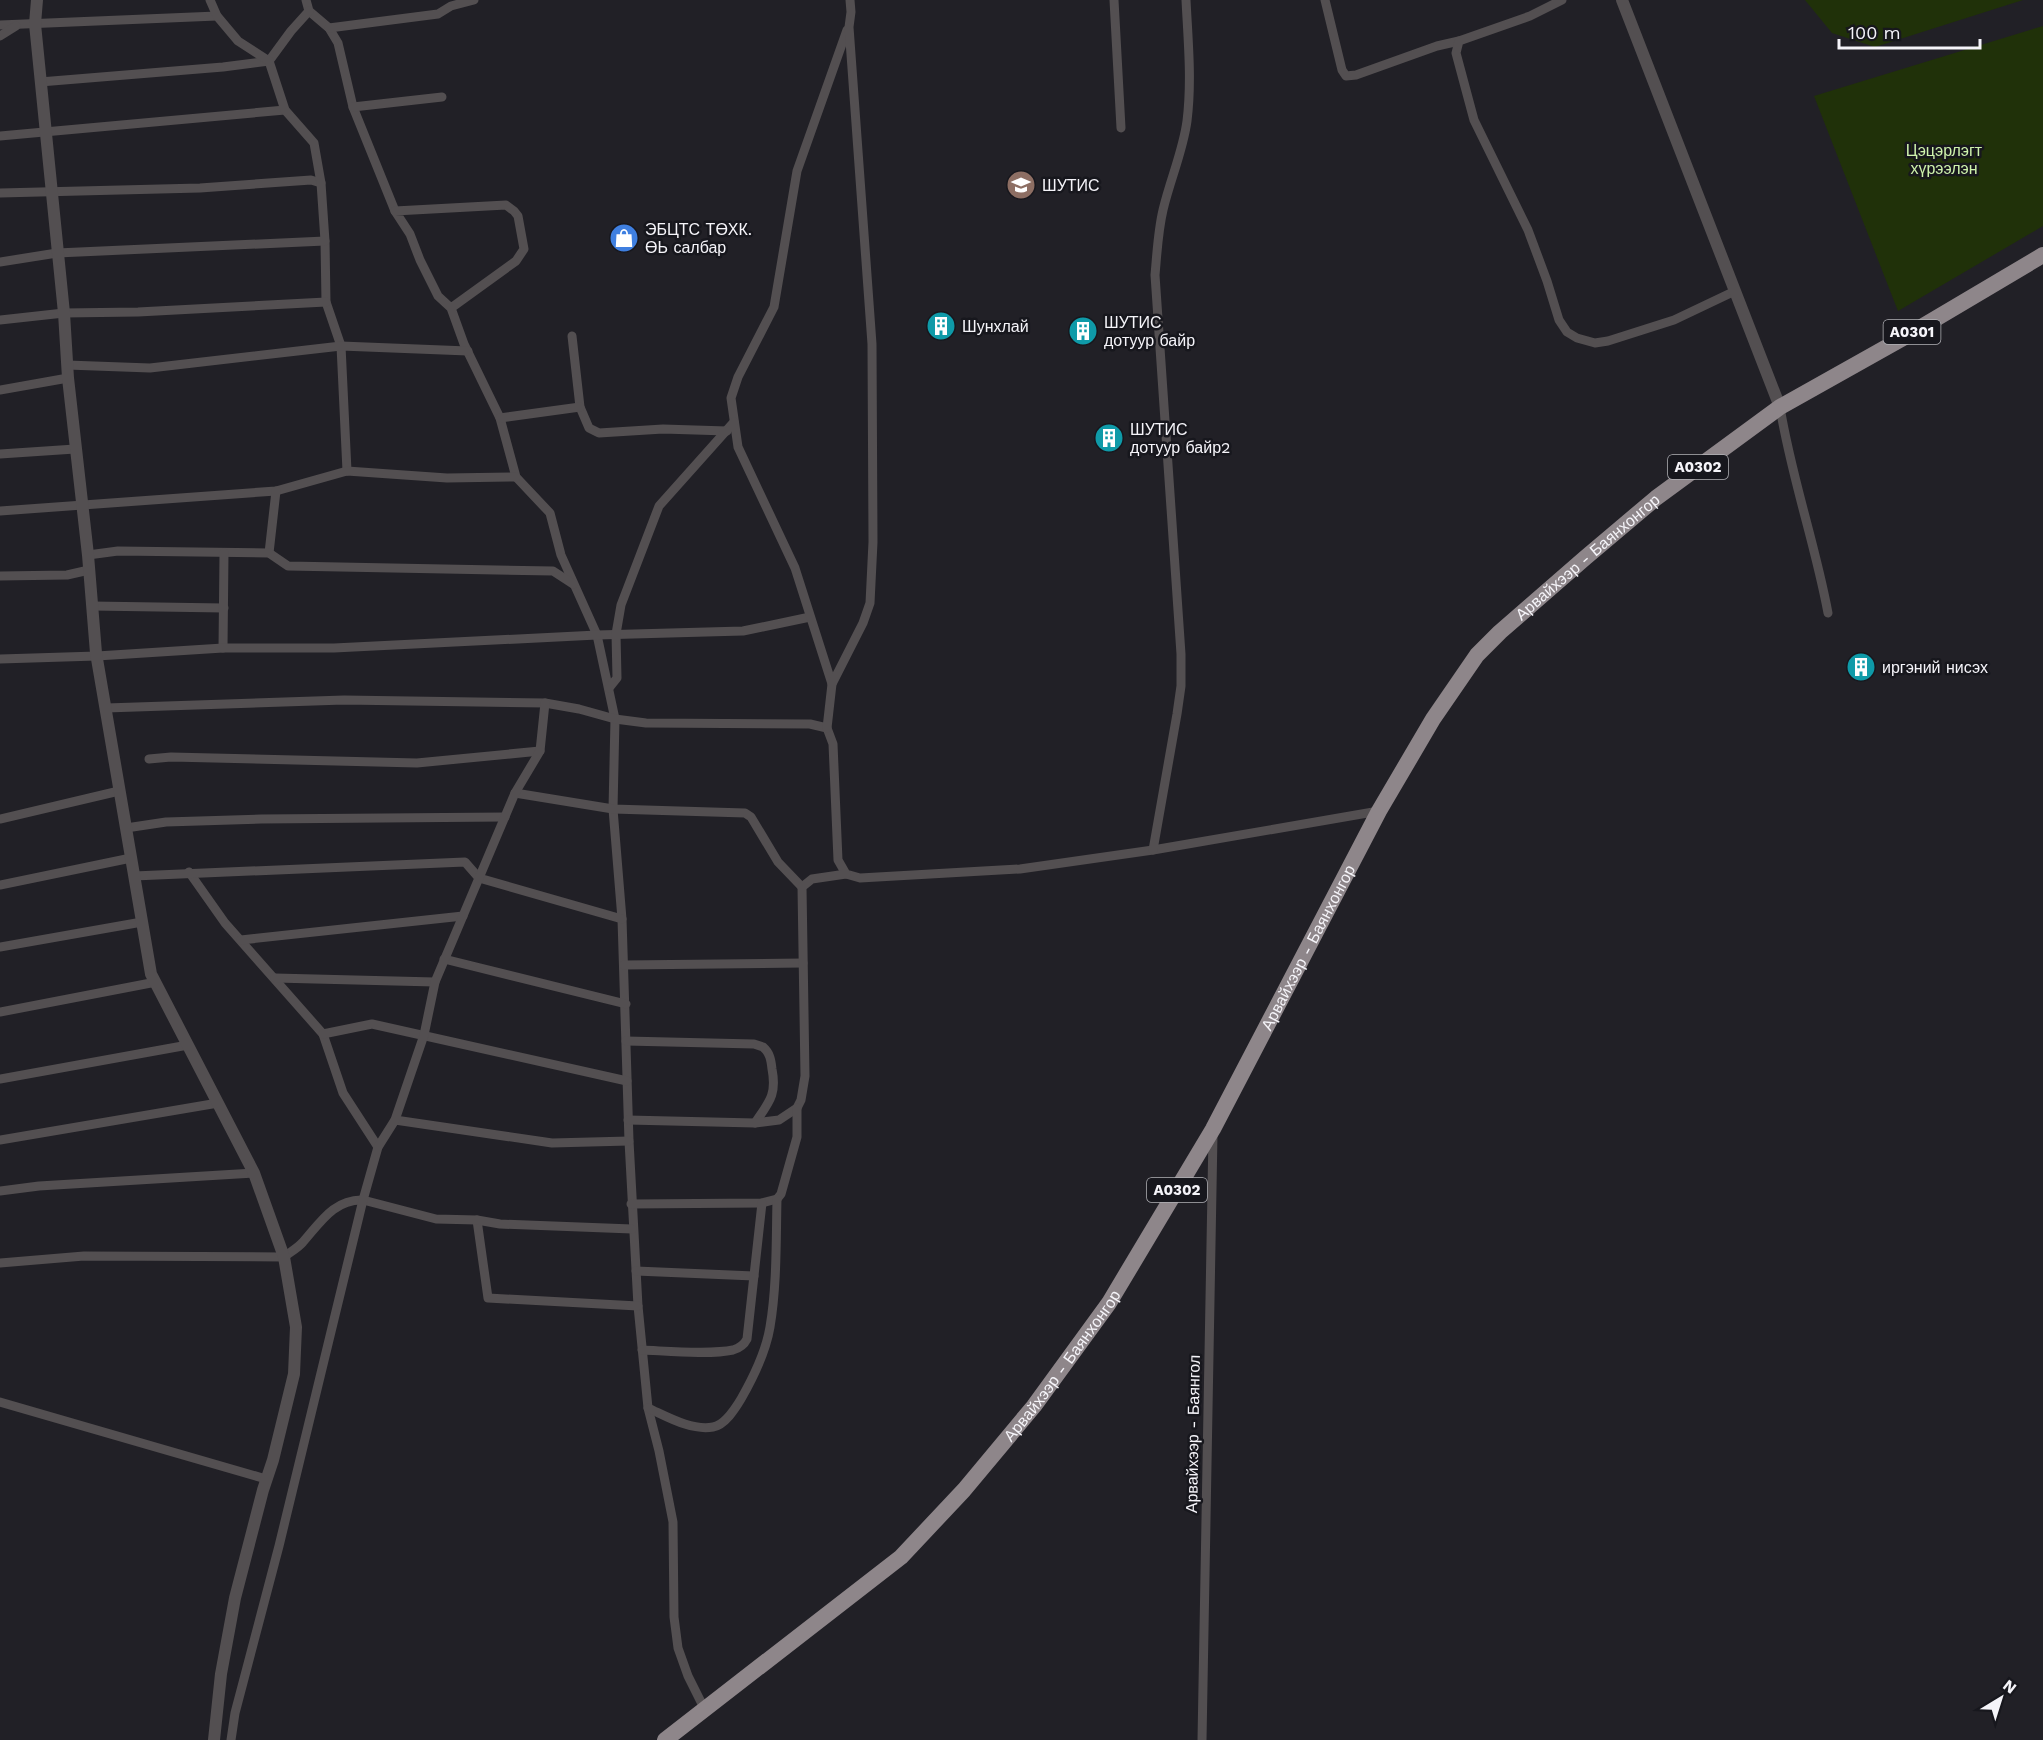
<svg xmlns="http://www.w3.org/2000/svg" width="2043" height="1740" font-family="'Work Sans',sans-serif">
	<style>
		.green { fill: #203109 }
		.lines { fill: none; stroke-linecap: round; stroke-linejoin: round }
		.minor { stroke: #534f51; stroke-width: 9 }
		.tertiary { stroke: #534f51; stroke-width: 12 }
		.trunk { stroke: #8e868a; stroke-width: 16 }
		.labels { text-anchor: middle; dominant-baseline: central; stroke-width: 5; stroke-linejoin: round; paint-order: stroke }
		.shield { fill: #17171d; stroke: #b2b2b7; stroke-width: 1.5 }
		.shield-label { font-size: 15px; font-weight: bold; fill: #f5f4f9 }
		.park-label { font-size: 16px; fill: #cef2ac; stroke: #17171d }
		.poi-label { font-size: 16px; fill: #f5f4f9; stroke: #17171d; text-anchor: start }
		.street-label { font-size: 16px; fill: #f5f4f9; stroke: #17171d }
	</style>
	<rect width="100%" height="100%" fill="#212026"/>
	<!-- green -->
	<g class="green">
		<polygon points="1805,0 2023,0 1875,47 1832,33"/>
		<polygon points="2043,26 2043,226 1898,311 1814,96"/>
	</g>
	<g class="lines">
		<!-- minor -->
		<g class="minor">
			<polyline points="306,0 309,11 329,28 338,43 353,107 395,211"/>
			<polyline points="1114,0 1121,128"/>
			<polyline points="1325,0 1342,70 1346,76 1356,75 1437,46 1459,41"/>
			<polyline points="1562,0 1530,16 1459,41 1456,53 1474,120 1528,230 1547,281 1559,320 1567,332 1577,338 1595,343 1608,341 1674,320 1735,291"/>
			<polyline points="0,25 217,16"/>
			<polyline points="329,28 438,14 451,6 474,0"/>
			<polyline points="0,36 16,26"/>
			<polyline points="40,82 223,67 269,61 291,31 309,11"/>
			<polyline points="353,107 442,97"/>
			<polyline points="0,136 285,110"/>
			<polyline points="0,193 200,188 311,180 321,183"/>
			<polyline points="325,241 326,302 341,346 347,471"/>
			<polyline points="0,262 57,253 325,241 321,183 314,143 285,110 269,61 238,41 217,16 210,0"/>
			<polyline points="451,308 516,261 524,249 518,216 514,211 506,205 395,211 410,234 420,260 438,296 451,308 464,344 500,418 516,477 550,513 561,555 597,635 615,719 613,809 622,919 629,1141 638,1306 648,1408 659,1451 673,1522 674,1617 678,1648 688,1676 705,1710"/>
			<polyline points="0,320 64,313 138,312 326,302"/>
			<polyline points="572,336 580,407 589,428 599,433 663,429 727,431"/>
			<polyline points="67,365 150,368 341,346 468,351"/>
			<polyline points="0,390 68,378"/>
			<path d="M 1780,407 C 1791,476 1815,543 1828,613"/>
			<polyline points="500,418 580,407"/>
			<polyline points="0,454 75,449"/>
			<polyline points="0,511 276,491 347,471 447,478 516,477"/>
			<polyline points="269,553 276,491"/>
			<polyline points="88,555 118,551 269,553 288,566 553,571 573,584"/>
			<polyline points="0,576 67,575 89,570"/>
			<polyline points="92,606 224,608"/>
			<polyline points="223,648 224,553"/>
			<polyline points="0,659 97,656 223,648 334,648 597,635 743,631 810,617"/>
			<polyline points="832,684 795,568 738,447 731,398 738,377 774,307 797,171 847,30"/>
			<polyline points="609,688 617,678 616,634 621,605 659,506 734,422"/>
			<polyline points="106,708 344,700 545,703 579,709 615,719 646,723 810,724 827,728 833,744 838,860 846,874 860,878 1020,869 1153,850 1379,811"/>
			<polyline points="827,728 832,684 863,623 870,603 873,542 872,344 849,27 851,12 850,0"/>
			<polyline points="149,759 171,757 417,763 540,751"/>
			<polyline points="515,793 613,809 745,813 751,817 778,862 802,887"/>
			<polyline points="0,819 119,791"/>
			<polyline points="126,828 166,822 261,819 505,817"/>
			<path d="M 1153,850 L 1177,714 L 1181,686 L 1181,654 L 1155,275 C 1157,253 1158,231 1163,210 C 1170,180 1183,151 1187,121 C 1192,81 1188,40 1186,0"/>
			<polyline points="189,872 225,923 323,1034 343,1093 378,1147"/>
			<polyline points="134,876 465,862 479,878 622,919"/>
			<polyline points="0,885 131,858"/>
			<polyline points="241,940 463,916"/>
			<polyline points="0,947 142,922"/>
			<polyline points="444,959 626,1004"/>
			<polyline points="624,965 803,963"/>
			<polyline points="275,978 435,982"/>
			<polyline points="0,1012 156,982"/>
			<polyline points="323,1034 372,1024 627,1081"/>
			<path d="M 626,1041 L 754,1044 L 763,1047 C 770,1053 771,1060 772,1069 C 777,1095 769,1102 755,1123"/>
			<polyline points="0,1079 188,1045"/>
			<polyline points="395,1120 552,1143 629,1141"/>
			<polyline points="628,1120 755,1123 779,1120 797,1108 801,1100 805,1076 802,887 812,879 846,874"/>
			<polyline points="0,1140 218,1103"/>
			<polyline points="0,1191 39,1186 254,1173"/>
			<polyline points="631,1204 762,1203 777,1199 781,1194 797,1137 797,1108"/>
			<polyline points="477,1220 488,1298 638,1306"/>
			<path d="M 0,1263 L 84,1256 L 284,1257 C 290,1252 298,1248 303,1242 C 320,1223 334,1199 363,1200 L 436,1219 L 477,1220 L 500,1224 L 632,1229"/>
			<polyline points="636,1271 754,1276"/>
			<path d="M 642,1350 C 667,1351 710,1355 733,1350 C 740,1348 744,1345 747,1339 L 762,1203"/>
			<polyline points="0,1402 266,1479"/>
			<path d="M 648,1408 C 666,1416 691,1431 713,1427 C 725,1425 735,1409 741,1399 C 753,1378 766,1351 770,1327 C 777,1285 776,1242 777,1199"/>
			<polyline points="231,1740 235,1713 279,1546 363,1200 378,1147 395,1120 424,1035 435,982 515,793 540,751 545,703"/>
			<polyline points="1202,1740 1213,1134"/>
		</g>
		<!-- tertiary -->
		<g class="tertiary">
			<polyline points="37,0 35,24 64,313 68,378 88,555 96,653 151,974 254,1173 284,1257 296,1327 294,1374 273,1460 263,1490 235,1598 221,1674 214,1740"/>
			<polyline points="1622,0 1780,407"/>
		</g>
		<!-- trunk -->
		<path class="trunk" id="s1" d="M 665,1740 L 901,1557 L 964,1490 L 1034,1406 L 1109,1303 L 1213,1129 L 1379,811 L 1433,719 L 1477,655 L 1500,632 L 1585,558 L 1656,498 L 1780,407 L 1903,338 L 2043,255"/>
	</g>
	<!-- icons -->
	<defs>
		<g id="university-disc" transform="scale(1.5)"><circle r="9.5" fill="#8d6e63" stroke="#17171d"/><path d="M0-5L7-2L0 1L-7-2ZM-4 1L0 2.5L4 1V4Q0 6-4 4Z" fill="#fff"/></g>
		<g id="shop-disc" transform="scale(1.5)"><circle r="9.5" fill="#3f7fe0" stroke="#17171d"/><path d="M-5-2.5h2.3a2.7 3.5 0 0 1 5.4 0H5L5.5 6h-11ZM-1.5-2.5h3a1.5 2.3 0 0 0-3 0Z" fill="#fff"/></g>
		<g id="building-disc" transform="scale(1.5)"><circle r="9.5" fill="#0f9aa8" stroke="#17171d"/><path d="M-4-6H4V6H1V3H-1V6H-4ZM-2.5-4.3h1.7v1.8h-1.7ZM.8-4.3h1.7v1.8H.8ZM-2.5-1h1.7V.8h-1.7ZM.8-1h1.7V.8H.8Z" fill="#fff"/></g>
	</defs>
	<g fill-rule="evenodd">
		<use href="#university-disc" x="1021" y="185"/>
		<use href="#shop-disc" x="624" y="238"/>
		<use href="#building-disc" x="941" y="326"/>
		<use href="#building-disc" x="1083" y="331"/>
		<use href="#building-disc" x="1109" y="438"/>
		<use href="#building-disc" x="1861" y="667"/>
	</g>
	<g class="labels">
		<!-- shield labels -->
		<g class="shield">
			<rect x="1883.5" y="320" width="57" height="24" rx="4.5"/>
			<rect x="1668" y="455" width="60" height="24" rx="4.5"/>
			<rect x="1147" y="1178" width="60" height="24" rx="4.5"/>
		</g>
		<g class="shield-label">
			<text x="1912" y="332">A0301</text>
			<text x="1698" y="467">A0302</text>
			<text x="1177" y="1190">A0302</text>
		</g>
		<!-- park labels -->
		<g class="park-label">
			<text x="1944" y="150">Цэцэрлэгт<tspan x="1944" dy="18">хүрээлэн</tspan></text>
		</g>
		<!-- poi labels -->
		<g class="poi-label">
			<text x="1042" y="185">ШУТИС</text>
			<text x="645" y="229">ЭБЦТС ТӨХК.<tspan x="645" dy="18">ӨЬ салбар</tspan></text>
			<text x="1104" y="322">ШУТИС<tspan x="1104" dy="18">дотуур байр</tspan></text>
			<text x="962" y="326">Шунхлай</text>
			<text x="1130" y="429">ШУТИС<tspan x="1130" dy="18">дотуур байр2</tspan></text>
			<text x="1882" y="667">иргэний нисэх</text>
		</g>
		<!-- street labels -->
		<g class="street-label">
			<text stroke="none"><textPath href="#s1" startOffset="1521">Арвайхээр - Баянхонгор</textPath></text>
			<text stroke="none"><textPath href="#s1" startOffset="1035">Арвайхээр - Баянхонгор</textPath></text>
			<text stroke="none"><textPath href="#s1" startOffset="549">Арвайхээр - Баянхонгор</textPath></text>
			<text transform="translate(1193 1434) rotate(-89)">Арвайхээр - Баянгол</text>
		</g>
	</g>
	<!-- north arrow -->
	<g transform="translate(2001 1698) rotate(38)" stroke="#17171d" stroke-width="4.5" paint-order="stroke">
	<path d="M0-4.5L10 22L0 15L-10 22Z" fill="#f5f4f9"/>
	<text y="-9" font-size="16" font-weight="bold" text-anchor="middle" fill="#f5f4f9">N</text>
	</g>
	<!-- scale -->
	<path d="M1839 39v9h141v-9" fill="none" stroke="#f5f4f9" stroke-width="3"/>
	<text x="1848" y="39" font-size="18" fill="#f5f4f9" stroke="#17171d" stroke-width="4.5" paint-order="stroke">100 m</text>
</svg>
